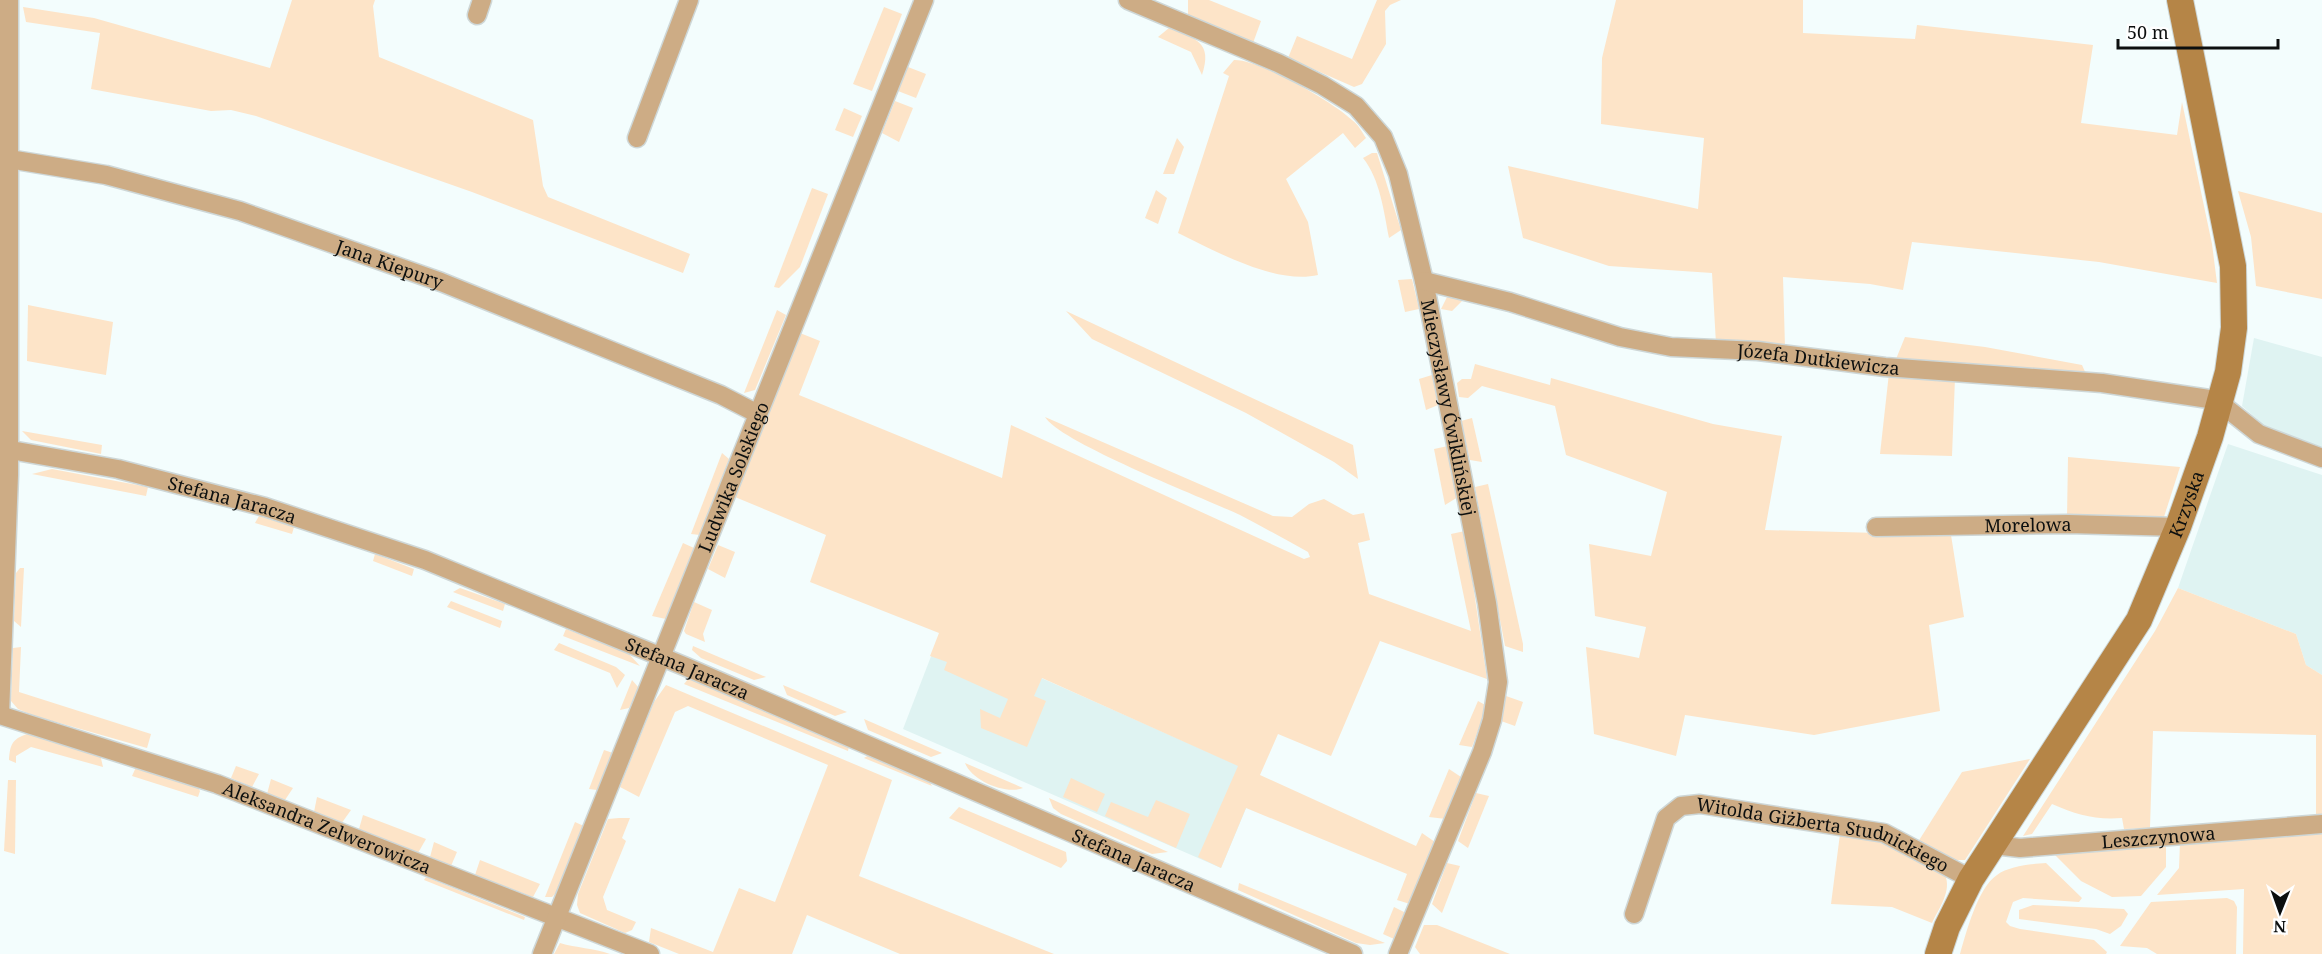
<svg xmlns="http://www.w3.org/2000/svg" width="2322" height="954" font-family="'Noto Serif',serif">
	<style>
		.built { fill: #dff3f2 }
		.green { fill: #fde4c8 }
		.lines { fill: none; stroke-linecap: round; stroke-linejoin: round }
		.street-casing { stroke: #ced7d7; stroke-width: 21 }
		.secondary-casing { stroke: #ced7d7; stroke-width: 28 }
		.street { stroke: #cdac85; stroke-width: 18 }
		.secondary { stroke: #b58547; stroke-width: 26 }
		.labels { text-anchor: middle; dominant-baseline: central; stroke-width: 4.5; stroke-linejoin: round; paint-order: stroke }
		.street-label { font-size: 18px; fill: #0c0f0f; stroke: #fff }
	</style>
	<rect width="100%" height="100%" fill="#f3fdfd"/>
	<!-- built -->
	<g class="built">
		<polygon points="2254,338 2322,357 2322,447 2266,427 2242,406"/>
		<polygon points="2228,444 2322,475 2322,675 2306,665 2296,634 2178,588"/>
		<polygon points="940,633 1260,775 1221,868 903,729"/>
	</g>
	<!-- green -->
	<g class="green">
		<polygon points="292,0 375,0 373,6 379,57 533,120 543,186 548,197 690,254 683,273 472,192 256,116 231,110 211,111 91,89 100,33 26,22 23,7 94,18 270,68"/>
		<polygon points="1188,0 1209,0 1261,21 1253,43 1188,15"/>
		<polygon points="1377,0 1401,0 1390,5 1385,11 1386,44 1362,84 1354,87 1288,58 1297,36 1352,59"/>
		<polygon points="1616,0 1803,0 1803,33 1915,39 1917,25 2093,45 2081,123 2177,135 2182,102 2212,244 2217,283 2099,262 1912,242 1903,290 1870,284 1783,277 1785,347 1716,344 1712,273 1609,266 1523,238 1508,166 1698,209 1704,138 1601,124 1602,58"/>
		<polygon points="884,7 902,14 872,91 853,84"/>
		<path d="M 1169,28 C 1196,39 1213,42 1202,75 L 1191,52 L 1158,37 Z"/>
		<path d="M 1234,60 C 1259,59 1333,102 1352,120 C 1358,124 1362,132 1366,138 L 1355,148 L 1343,133 L 1286,179 L 1308,222 L 1318,275 C 1276,285 1215,251 1178,233 L 1229,76 L 1223,73 Z"/>
		<polygon points="908,67 926,74 916,98 898,91"/>
		<polygon points="895,101 913,108 899,142 882,133"/>
		<polygon points="844,108 862,116 853,137 835,130"/>
		<polygon points="1177,138 1184,147 1174,174 1163,174"/>
		<path d="M 1372,153 L 1377,153 L 1401,230 L 1389,238 C 1384,212 1380,179 1363,158 Z"/>
		<polygon points="812,188 828,194 800,267 779,288 774,287"/>
		<polygon points="1156,190 1167,198 1158,224 1145,218"/>
		<polygon points="2238,191 2322,213 2322,299 2256,286 2251,237"/>
		<polygon points="1412,279 1419,309 1405,312 1398,280"/>
		<polygon points="1457,295 1517,310 1516,314 1463,300 1452,311 1441,309 1447,297"/>
		<polygon points="28,305 113,322 106,375 27,361"/>
		<polygon points="777,310 786,315 755,390 744,393"/>
		<polygon points="1066,311 1353,445 1358,479 1334,462 1246,413 1092,339"/>
		<path d="M 800,333 L 820,341 L 799,395 L 1002,478 L 1011,425 L 1304,559 L 1310,557 L 1308,552 C 1286,540 1263,527 1240,515 C 1204,498 1061,443 1045,417 L 1273,516 L 1292,517 L 1309,504 L 1324,499 L 1353,515 L 1364,513 L 1370,540 L 1358,543 L 1369,594 L 1471,631 L 1451,534 L 1465,531 L 1487,679 L 1380,641 L 1331,756 L 1278,734 L 1260,775 L 1416,846 L 1422,833 L 1435,842 L 1410,904 L 1397,900 L 1407,874 L 1246,808 L 1221,868 L 1198,857 L 1238,766 L 1042,678 L 1034,696 L 1046,701 L 1027,747 L 981,728 L 980,709 L 1000,718 L 1008,699 L 944,670 L 947,662 L 930,656 L 939,633 L 810,582 L 826,535 L 735,497 Z"/>
		<polygon points="1905,337 1985,347 2082,365 2086,374 1896,359"/>
		<polygon points="1475,364 1550,385 1551,378 1713,424 1782,436 1765,530 1951,535 1964,617 1929,625 1940,711 1814,735 1685,715 1676,756 1594,734 1586,647 1639,658 1646,627 1595,616 1589,544 1651,556 1667,492 1566,455 1555,406 1482,386 1468,398 1459,397 1457,383 1462,379 1471,379"/>
		<polygon points="1889,373 1955,378 1952,456 1880,454"/>
		<polygon points="1432,375 1438,405 1426,410 1419,379"/>
		<polygon points="1472,418 1482,462 1470,460 1461,421"/>
		<polygon points="22,431 102,445 101,454 31,440"/>
		<polygon points="1448,446 1458,497 1445,505 1434,449"/>
		<polygon points="722,453 729,459 700,535 691,534"/>
		<polygon points="2068,457 2180,467 2163,520 2067,518"/>
		<polygon points="52,469 148,487 146,496 32,474"/>
		<polygon points="1488,484 1523,644 1523,652 1505,646 1475,487"/>
		<polygon points="259,516 294,527 292,534 255,523"/>
		<polygon points="683,543 694,548 666,619 652,616"/>
		<polygon points="718,545 735,552 725,578 708,569"/>
		<polygon points="375,554 414,569 412,576 373,561"/>
		<polygon points="20,568 24,568 21,627 14,621 16,573"/>
		<polygon points="460,588 505,604 503,611 453,592"/>
		<path d="M 2178,588 L 2296,634 L 2306,665 L 2322,675 L 2322,818 L 2316,818 L 2316,735 L 2153,731 L 2150,828 L 2124,829 L 2122,818 C 2095,820 2077,815 2052,804 L 2032,834 L 2023,836 L 2155,631 Z"/>
		<polygon points="451,601 502,621 500,628 447,607"/>
		<polygon points="694,602 712,610 703,634 705,642 686,634 684,631"/>
		<polygon points="566,629 627,652 640,666 563,636"/>
		<polygon points="559,643 616,667 625,675 617,688 610,673 554,650"/>
		<polygon points="693,646 766,677 754,680 701,658 692,650"/>
		<polygon points="21,647 19,692 151,734 147,748 35,716 18,709 11,701 13,648"/>
		<polygon points="689,678 849,746 848,751 684,684"/>
		<polygon points="632,680 639,688 629,708 620,710"/>
		<polygon points="666,685 892,780 859,876 1054,954 900,954 807,915 792,954 679,954 649,942 651,928 713,952 739,888 775,902 828,765 688,706 675,712 639,797 620,787 654,702"/>
		<polygon points="783,685 847,712 835,716 787,695"/>
		<polygon points="1506,696 1523,702 1515,726 1501,721"/>
		<polygon points="1478,701 1487,706 1472,747 1459,745"/>
		<polygon points="864,719 942,753 931,757 868,730"/>
		<path d="M 27,734 L 100,754 L 103,767 L 31,747 L 16,756 L 16,763 L 9,760 C 10,745 12,739 27,734 Z"/>
		<polygon points="604,750 613,753 597,790 589,789"/>
		<polygon points="869,755 929,781 932,786 864,758"/>
		<polygon points="2030,759 1965,860 1951,860 1918,842 1962,772"/>
		<path d="M 965,763 L 1023,788 C 1006,795 972,781 965,763 Z"/>
		<polygon points="137,765 196,784 200,791 198,797 132,776"/>
		<polygon points="236,766 259,774 252,787 231,778"/>
		<polygon points="1449,769 1461,777 1446,819 1429,817"/>
		<polygon points="1071,778 1105,794 1097,812 1063,797"/>
		<polygon points="271,779 293,788 285,800 267,794"/>
		<polygon points="8,780 16,780 15,854 4,851"/>
		<polygon points="1476,793 1489,796 1468,848 1458,841"/>
		<polygon points="317,797 351,810 341,824 314,812"/>
		<polygon points="1049,798 1168,852 1152,854 1061,814 1053,808"/>
		<polygon points="1156,800 1190,814 1176,848 1105,816 1111,802 1148,817"/>
		<polygon points="959,807 1066,852 1067,861 1061,868 949,818"/>
		<polygon points="363,815 426,839 418,853 359,829"/>
		<polygon points="619,818 630,818 622,838 626,841 603,897 607,910 636,922 632,930 625,933 580,913 577,905 578,894 608,819"/>
		<polygon points="575,822 586,827 560,889 552,897 545,897"/>
		<polygon points="2322,830 2322,954 2243,954 2244,889 2157,895 2179,868 2180,843"/>
		<path d="M 1840,834 L 1881,842 L 1945,875 C 1952,891 1939,908 1932,923 L 1892,907 L 1831,904 Z"/>
		<polygon points="434,842 457,852 451,866 430,857"/>
		<polygon points="2166,844 2166,867 2141,896 2112,897 2081,881 2054,854"/>
		<polygon points="480,860 540,884 533,897 475,875"/>
		<polygon points="1447,863 1460,866 1442,913 1432,904"/>
		<path d="M 2046,863 L 2082,898 L 2079,902 L 2023,898 L 2013,902 L 2006,922 L 2010,926 L 2020,929 L 2094,940 L 2107,952 L 2106,954 L 1960,954 C 1966,933 1978,887 1997,875 C 2009,866 2032,864 2046,863 Z"/>
		<polygon points="426,877 525,917 524,920 424,880"/>
		<polygon points="1239,883 1385,943 1370,945 1356,943 1238,890"/>
		<polygon points="2227,898 2234,901 2237,907 2236,954 2157,954 2147,948 2120,946 2151,902"/>
		<polygon points="2033,905 2124,909 2128,914 2121,926 2110,934 2096,929 2019,919 2019,910"/>
		<polygon points="1394,907 1406,913 1394,939 1383,934"/>
		<polygon points="1424,925 1437,925 1510,954 1420,954 1415,947"/>
		<path d="M 560,943 C 576,948 594,948 610,954 L 554,954 Z"/>
	</g>
	<g class="lines">
		<!-- street casing -->
		<g class="street-casing">
			<g id="street">
				<path id="s1" d="M 1128,0 L 1278,63 L 1322,85 L 1356,106 L 1383,137 L 1398,174 L 1424,281 L 1487,603 L 1498,682 L 1492,720 L 1482,752 L 1398,954"/>
				<polyline points="477,15 482,0"/>
				<polyline points="637,138 689,0"/>
				<path id="s2" d="M 9,159 L 106,175 L 240,211 L 441,282 L 721,395 L 758,414"/>
				<path id="s3" d="M 1424,281 L 1510,302 L 1620,337 L 1671,347 L 1758,351 L 1885,367 L 2102,383 L 2209,399 L 2220,403 L 2259,434 L 2322,458"/>
				<path id="s4" d="M 0,448 L 118,469 L 265,507 L 425,560 L 684,666 L 1353,954"/>
				<path id="s5" d="M 1876,527 L 2068,524 L 2178,527"/>
				<polyline points="0,715 9,475 9,0"/>
				<path id="s6" d="M 0,715 L 217,784 L 650,954"/>
				<path id="s7" d="M 1994,845 L 2020,848 L 2322,824"/>
				<path id="s8" d="M 1634,914 L 1666,818 L 1681,806 L 1700,804 L 1884,833 L 1971,879"/>
				<path id="s9" d="M 542,954 L 924,0"/>
			</g>
		</g>
		<!-- secondary casing -->
		<g class="secondary-casing">
			<g id="secondary">
				<path id="s10" d="M 1938,954 L 1947,927 L 1971,879 L 2139,620 L 2178,527 L 2210,437 L 2228,372 L 2234,328 L 2233,266 L 2180,0"/>
			</g>
		</g>
		<!-- street -->
		<use href="#street" class="street"/>
		<!-- secondary -->
		<use href="#secondary" class="secondary"/>
	</g>
	<g class="labels">
		<!-- street labels -->
		<g class="street-label">
			<text stroke="none"><textPath href="#s2" startOffset="396">Jana Kiepury</textPath></text>
			<text stroke="none"><textPath href="#s3" startOffset="404">Józefa Dutkiewicza</textPath></text>
			<text stroke="none"><textPath href="#s1" startOffset="572">Mieczysławy Ćwiklińskiej</textPath></text>
			<text stroke="none"><textPath href="#s9" startOffset="514">Ludwika Solskiego</textPath></text>
			<text stroke="none"><textPath href="#s4" startOffset="238">Stefana Jaracza</textPath></text>
			<text stroke="none"><textPath href="#s10" startOffset="516">Krzyska</textPath></text>
			<text stroke="none"><textPath href="#s5" startOffset="152">Morelowa</textPath></text>
			<text stroke="none"><textPath href="#s4" startOffset="724">Stefana Jaracza</textPath></text>
			<text stroke="none"><textPath href="#s6" startOffset="346">Aleksandra Zelwerowicza</textPath></text>
			<text stroke="none"><textPath href="#s7" startOffset="165">Leszczynowa</textPath></text>
			<text stroke="none"><textPath href="#s8" startOffset="267">Witolda Giżberta Studnickiego</textPath></text>
			<text stroke="none"><textPath href="#s4" startOffset="1210">Stefana Jaracza</textPath></text>
		</g>
	</g>
	<!-- north arrow -->
	<g transform="translate(2280 912) rotate(181)" stroke="#ffffff" stroke-width="4.5" paint-order="stroke">
	<path d="M0-4.5L10 22L0 15L-10 22Z" fill="#0c0f0f"/>
	<text y="-9" font-size="16" font-weight="bold" text-anchor="middle" fill="#0c0f0f">N</text>
	</g>
	<!-- scale -->
	<path d="M2118 39v9h160v-9" fill="none" stroke="#0c0f0f" stroke-width="3"/>
	<text x="2127" y="39" font-size="18" fill="#0c0f0f" stroke="#ffffff" stroke-width="4.5" paint-order="stroke">50 m</text>
</svg>
